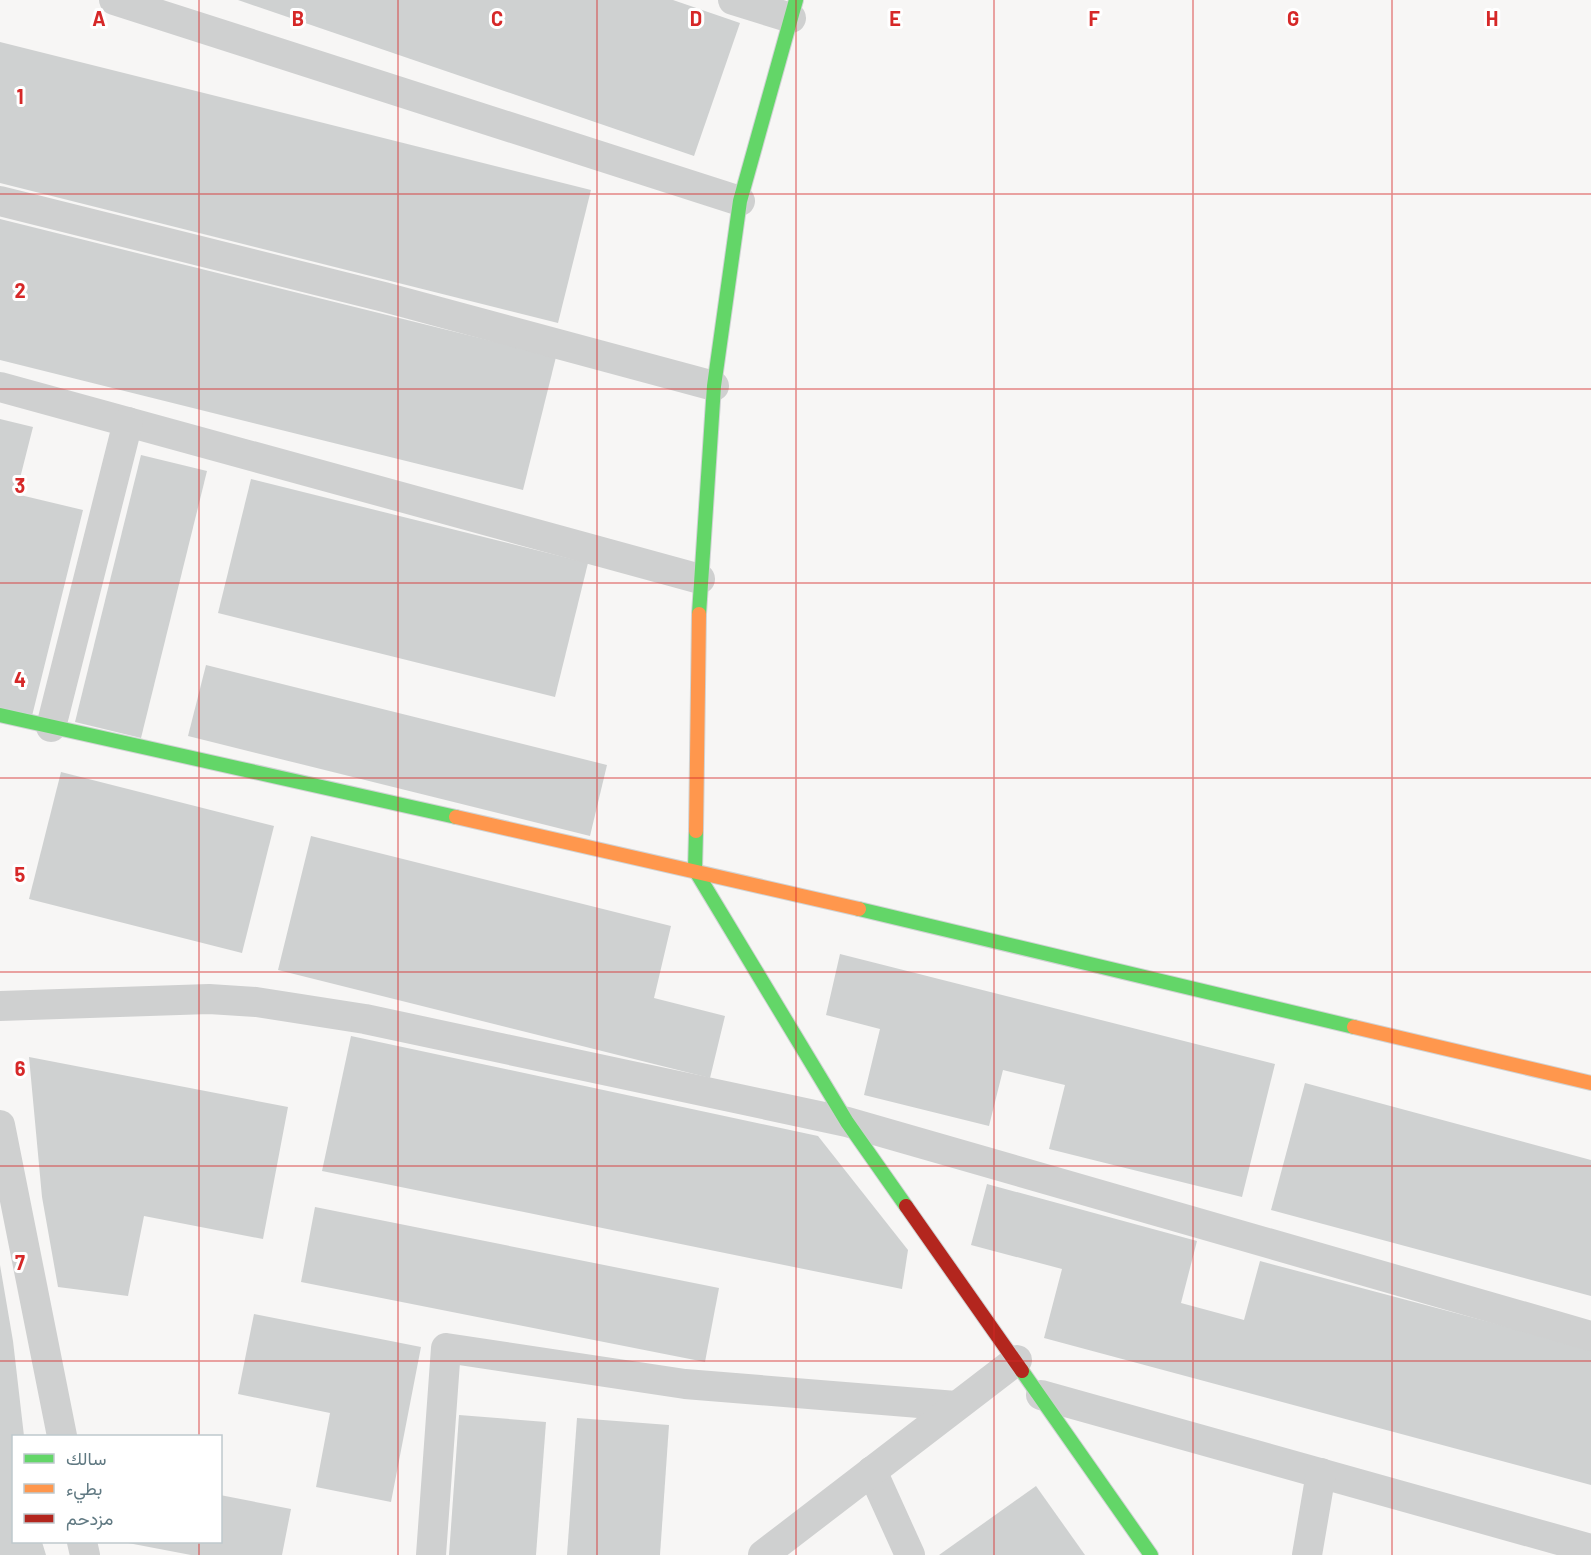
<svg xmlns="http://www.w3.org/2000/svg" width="1591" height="1555" font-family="Barlow,Vazirmatn,sans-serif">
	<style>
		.building { fill: #cfd1d1 }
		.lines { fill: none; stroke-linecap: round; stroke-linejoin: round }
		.fast-casing { stroke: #d0d3d4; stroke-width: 16 }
		.slow-casing { stroke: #d0d3d4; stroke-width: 16 }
		.jam-casing { stroke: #d0d3d4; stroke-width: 16 }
		.street { stroke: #cfd0d0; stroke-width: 30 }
		.fast { stroke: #63d668; stroke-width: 14 }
		.slow { stroke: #ff974d; stroke-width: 14 }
		.jam { stroke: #b3261e; stroke-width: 14 }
		.grid { fill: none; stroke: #d62828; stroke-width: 1.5; stroke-opacity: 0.55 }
		.grid-label { font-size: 20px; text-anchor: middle; font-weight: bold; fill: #d62828; stroke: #fff; stroke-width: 6; stroke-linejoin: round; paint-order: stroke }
	</style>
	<rect width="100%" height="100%" fill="#f7f6f5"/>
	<!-- building -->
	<g class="building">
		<polygon points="238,0 673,0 740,23 694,156"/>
		<polygon points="0,42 591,190 558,323 0,183"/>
		<polygon points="0,219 556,357 523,490 0,360"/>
		<polygon points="0,419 33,427 16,494 83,510 32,716 0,708"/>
		<polygon points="141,455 207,471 141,738 75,722"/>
		<polygon points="251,479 588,563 555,697 218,613"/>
		<polygon points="206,665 607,765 590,836 188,736"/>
		<polygon points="61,772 274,826 242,953 29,899"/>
		<polygon points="311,836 671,926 654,998 725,1016 710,1078 278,970"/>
		<polygon points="840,954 1275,1064 1242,1197 1049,1149 1065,1085 1003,1070 989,1126 864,1095 880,1029 826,1015"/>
		<polygon points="351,1036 818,1136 908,1250 902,1289 322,1171"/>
		<polygon points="29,1057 288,1107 263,1239 144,1216 128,1296 58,1287 42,1197"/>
		<polygon points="1305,1083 1591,1160 1591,1296 1271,1210"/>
		<polygon points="987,1184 1197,1241 1181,1303 1244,1320 1260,1261 1591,1349 1591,1485 1044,1338 1062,1269 971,1245"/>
		<polygon points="315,1207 719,1288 705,1362 301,1282"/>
		<polygon points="0,1265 13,1341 24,1436 14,1436 14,1542 42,1542 46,1555 0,1555"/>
		<polygon points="254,1314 421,1347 391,1502 316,1487 330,1413 238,1394"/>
		<polygon points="459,1415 546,1422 536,1555 449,1555"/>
		<polygon points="577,1418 669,1425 660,1555 567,1555"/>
		<polygon points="1036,1486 1085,1555 939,1555"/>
		<polygon points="220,1495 291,1509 282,1555 191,1555 128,1543 220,1542"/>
	</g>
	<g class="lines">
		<!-- fast casing -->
		<g class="fast-casing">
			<g id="fast">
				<polyline points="699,614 714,386 740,201 796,0"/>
				<polyline points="0,715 456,817"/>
				<polyline points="696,831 695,870 847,1122 906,1206"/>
				<polyline points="859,909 1354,1027"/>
				<polyline points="1022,1371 1151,1555"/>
			</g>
		</g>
		<!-- slow casing -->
		<g class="slow-casing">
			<g id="slow">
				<polyline points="456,817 859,909"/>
				<polyline points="696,831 699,614"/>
				<polyline points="1354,1027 1591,1083"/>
			</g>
		</g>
		<!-- jam casing -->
		<g class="jam-casing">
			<polyline id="jam" points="906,1206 1022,1371"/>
		</g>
		<!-- street -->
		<g class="street">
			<polyline points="114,0 740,201"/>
			<polyline points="733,0 791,18"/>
			<polyline points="0,201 384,297 714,386"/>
			<polyline points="0,387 700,579"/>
			<polyline points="51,727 128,422"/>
			<polyline points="0,1006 209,999 256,1002 365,1019 847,1122 1591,1336"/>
			<polyline points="0,1125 62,1436"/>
			<polyline points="1041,1395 1591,1549"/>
			<polyline points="872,1471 910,1555"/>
			<polyline points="82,1542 85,1555"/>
			<polyline points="431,1555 446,1348 685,1384 956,1406"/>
			<polyline points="763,1555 1017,1360"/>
			<polyline points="1307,1555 1321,1473"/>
		</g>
		<!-- fast -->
		<use href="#fast" class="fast"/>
		<!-- slow -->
		<use href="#slow" class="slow"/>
		<!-- jam -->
		<use href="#jam" class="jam"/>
	</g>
	<!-- grid -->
	<path class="grid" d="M 199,0 L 199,1436M 398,0 L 398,1555M 597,0 L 597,1555M 796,0 L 796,1555M 994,0 L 994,1555M 1193,0 L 1193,1555M 1392,0 L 1392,1555M 0,194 L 1591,194M 0,389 L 1591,389M 0,583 L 1591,583M 0,778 L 1591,778M 0,972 L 1591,972M 0,1166 L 1591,1166M 0,1361 L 1591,1361M 199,1542 L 199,1555"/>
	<g class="grid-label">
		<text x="99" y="26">A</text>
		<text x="298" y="26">B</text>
		<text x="497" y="26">C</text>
		<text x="696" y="26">D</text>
		<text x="895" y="26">E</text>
		<text x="1094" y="26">F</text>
		<text x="1293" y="26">G</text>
		<text x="1492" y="26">H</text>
		<text x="20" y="104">1</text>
		<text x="20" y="298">2</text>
		<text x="20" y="493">3</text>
		<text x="20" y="687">4</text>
		<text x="20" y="882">5</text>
		<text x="20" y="1076">6</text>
		<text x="20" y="1270">7</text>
	</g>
	<!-- legend -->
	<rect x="12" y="1435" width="210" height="108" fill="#ffffff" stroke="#bfc9cd" stroke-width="1.5"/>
	<rect x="24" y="1454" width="30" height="9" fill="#63d668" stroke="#bfc9cd" stroke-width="1.5"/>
	<text x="66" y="1465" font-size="18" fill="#607982">سالك</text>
	<rect x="24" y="1484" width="30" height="9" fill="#ff974d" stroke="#bfc9cd" stroke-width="1.5"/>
	<text x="66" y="1495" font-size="18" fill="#607982">بطيء</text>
	<rect x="24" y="1514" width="30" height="9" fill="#b3261e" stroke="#bfc9cd" stroke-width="1.5"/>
	<text x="66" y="1525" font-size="18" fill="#607982">مزدحم</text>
</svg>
